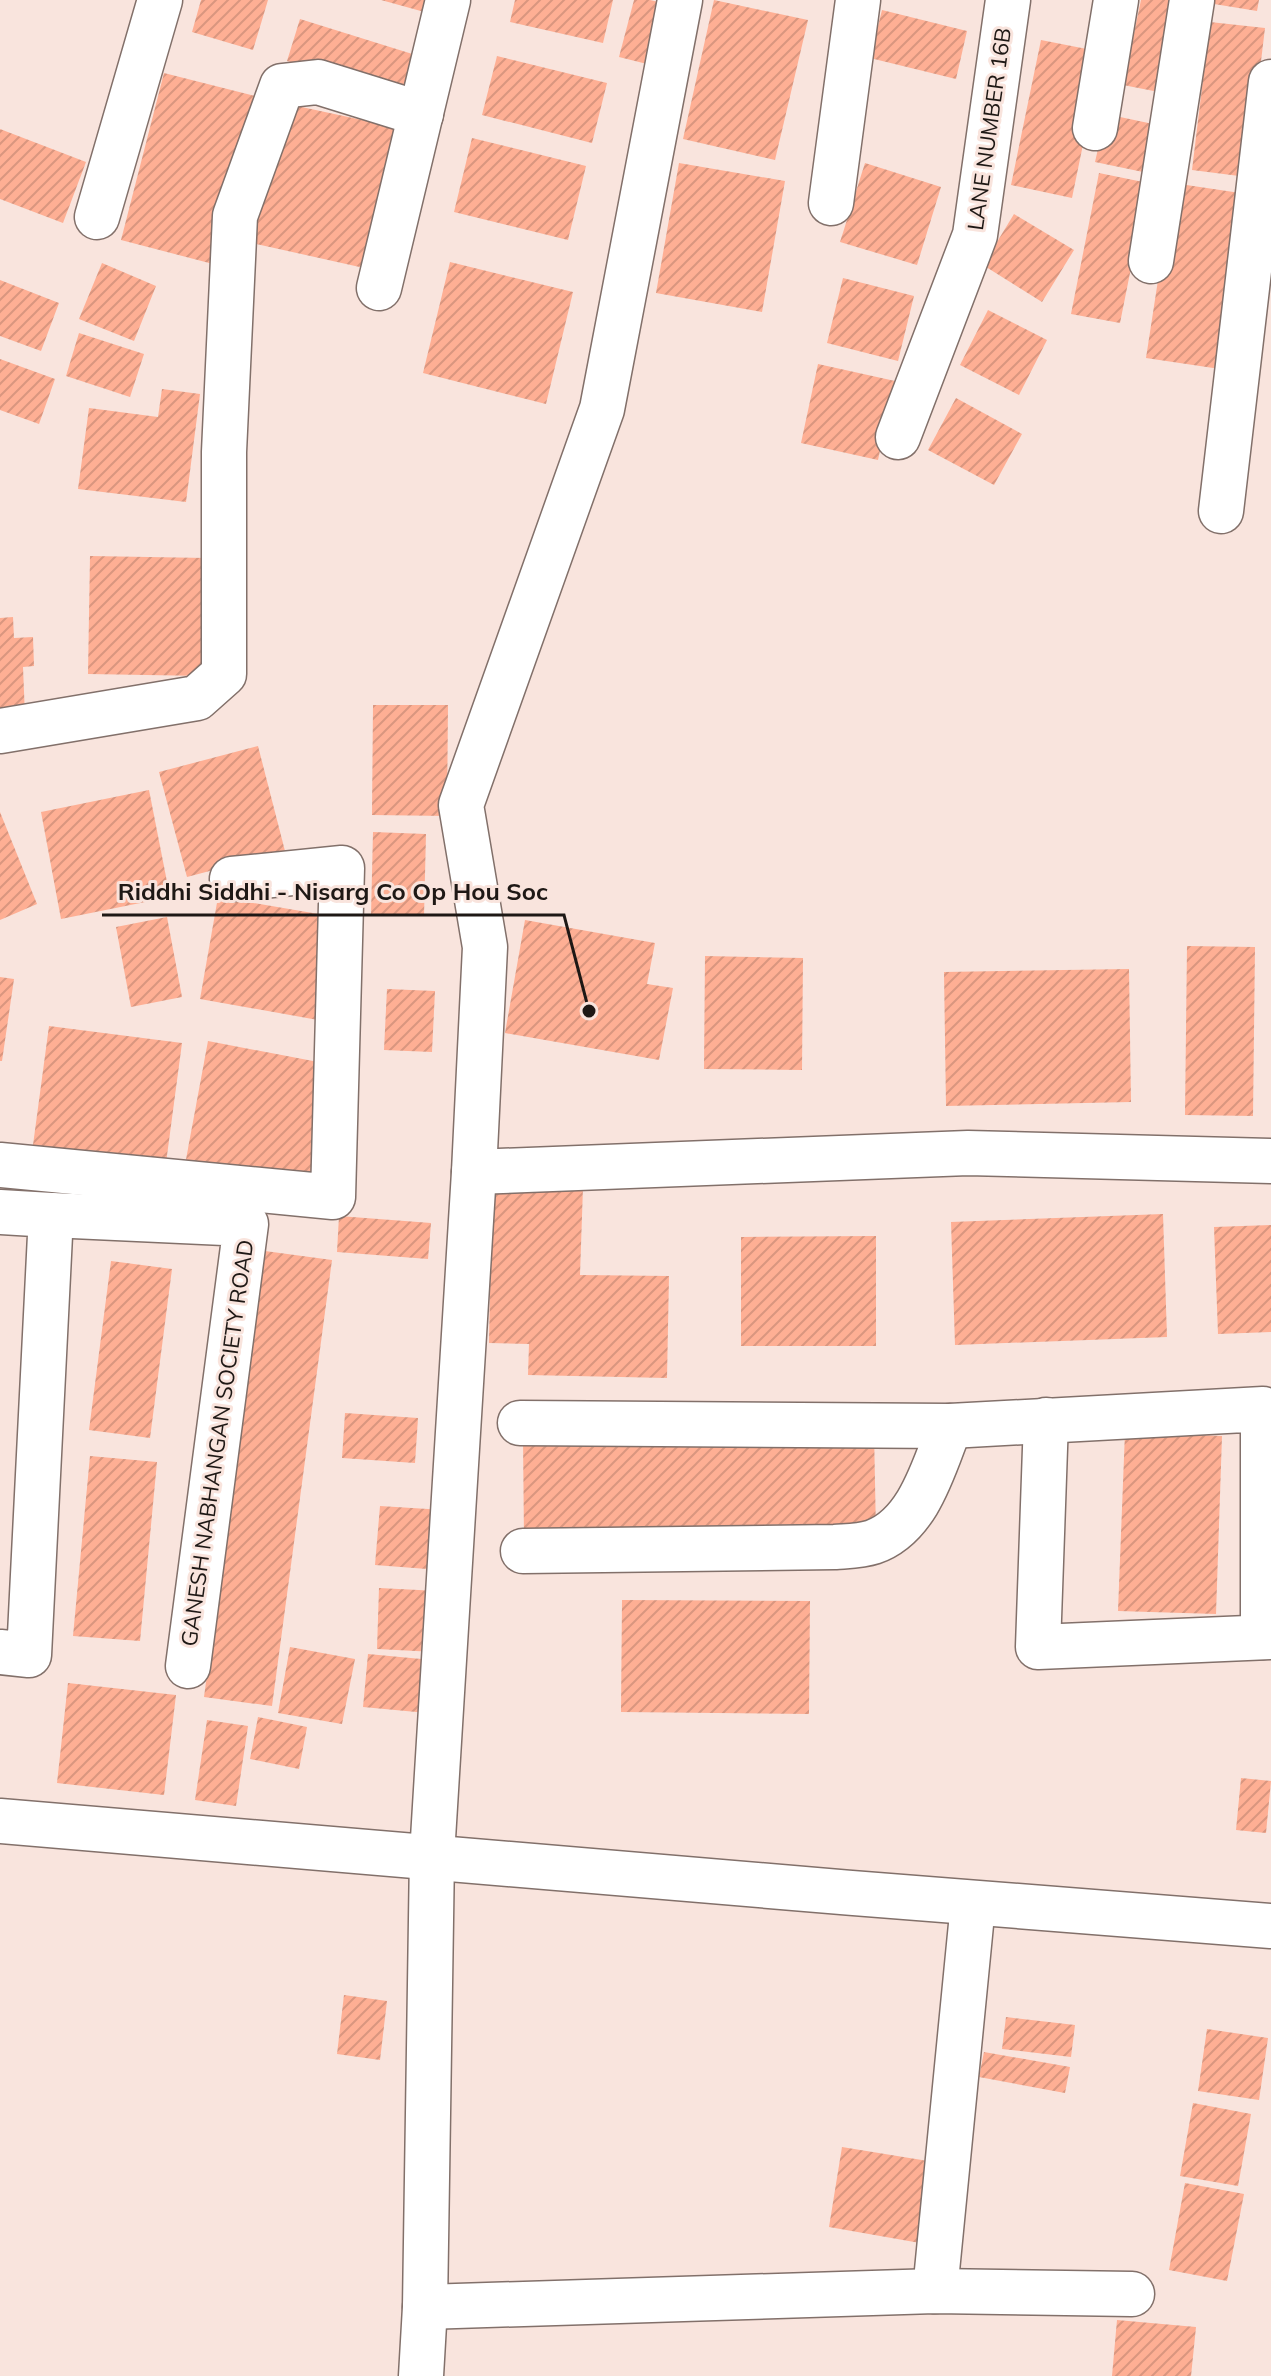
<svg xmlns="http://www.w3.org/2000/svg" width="1271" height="2376" font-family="Mulish,sans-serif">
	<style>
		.building { fill: url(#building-hatch) }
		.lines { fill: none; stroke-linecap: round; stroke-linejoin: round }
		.minor-casing { stroke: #82706a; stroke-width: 47 }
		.minor { stroke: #fff; stroke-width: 44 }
		.labels { text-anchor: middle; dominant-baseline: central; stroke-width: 6; stroke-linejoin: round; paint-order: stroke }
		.street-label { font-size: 22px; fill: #1e1815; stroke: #f9e4dd }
		.leader { fill: none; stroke: #1e1815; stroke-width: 3 }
		.callout-dot { fill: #1e1815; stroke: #f9e4dd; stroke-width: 3 }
		.callout-label { font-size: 24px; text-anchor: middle; font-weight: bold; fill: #1e1815; stroke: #f9e4dd; stroke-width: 6; stroke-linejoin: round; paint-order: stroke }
	</style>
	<defs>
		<pattern id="building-hatch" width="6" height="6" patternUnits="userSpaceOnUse" patternTransform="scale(2)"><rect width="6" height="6" fill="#feaf94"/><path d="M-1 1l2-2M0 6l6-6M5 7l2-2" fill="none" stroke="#d9967f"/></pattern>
	</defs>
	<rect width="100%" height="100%" fill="#f9e4dd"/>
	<!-- building -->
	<g class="building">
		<polygon points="201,0 268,0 253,50 192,32"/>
		<polygon points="381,0 431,0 428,13"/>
		<polygon points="515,0 613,0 603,43 510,22"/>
		<polygon points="634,0 650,0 667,4 651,65 619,57"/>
		<polygon points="714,0 808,20 775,160 683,139"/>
		<polygon points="1141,0 1183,0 1164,93 1123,85"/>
		<polygon points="1209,0 1259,0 1257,11 1208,3"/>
		<polygon points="882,10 967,31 956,79 870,58"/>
		<polygon points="300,19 422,57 410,99 287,61"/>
		<polygon points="1210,22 1265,28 1247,177 1192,170"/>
		<polygon points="1041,40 1102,52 1072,198 1011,185"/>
		<polygon points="497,56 607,83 592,143 482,115"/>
		<polygon points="164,73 255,96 213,264 121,240"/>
		<polygon points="283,103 404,129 373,270 252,243"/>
		<polygon points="1106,114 1153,124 1143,172 1095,162"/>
		<polygon points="0,129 86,162 63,223 0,199"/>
		<polygon points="472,138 586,166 568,240 454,212"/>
		<polygon points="679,163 785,181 762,312 656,293"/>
		<polygon points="865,163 941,187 917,265 840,242"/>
		<polygon points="1099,173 1148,183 1120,323 1071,314"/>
		<polygon points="1173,183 1247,194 1220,369 1146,358"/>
		<polygon points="1014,214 1074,250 1042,302 983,265"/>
		<polygon points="450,262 573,292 546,404 423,373"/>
		<polygon points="102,263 156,286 134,341 79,319"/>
		<polygon points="843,278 914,296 898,361 827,343"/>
		<polygon points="0,280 59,303 41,351 0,336"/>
		<polygon points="988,310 1047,340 1019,395 960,365"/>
		<polygon points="79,333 144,354 130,397 66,376"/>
		<polygon points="0,359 55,379 39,424 0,410"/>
		<polygon points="818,364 895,381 878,460 801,443"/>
		<polygon points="162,389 200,394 186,502 78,489 89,408 158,417"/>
		<polygon points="956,398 1022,434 994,485 928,450"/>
		<polygon points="90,556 207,558 205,676 88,674"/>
		<polygon points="13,617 14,638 33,637 34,666 23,667 25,716 0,717 0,618"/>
		<polygon points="373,705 448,705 447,816 372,815"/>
		<polygon points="258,746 285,851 187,877 159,772"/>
		<polygon points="149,790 170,897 61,919 41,812"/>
		<polygon points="0,812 37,904 0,920"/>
		<polygon points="373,832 426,834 424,916 371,915"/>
		<polygon points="218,897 336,917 318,1020 200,999"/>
		<polygon points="167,917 182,997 131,1007 116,927"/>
		<polygon points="525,920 655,943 647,984 673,988 659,1060 505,1033"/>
		<polygon points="1187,946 1255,947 1253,1116 1185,1115"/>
		<polygon points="705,956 803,958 802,1070 704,1069"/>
		<polygon points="1129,969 1131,1102 946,1106 944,972"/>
		<polygon points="0,977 14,979 2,1061 0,1061"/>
		<polygon points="387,989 435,991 432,1052 384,1050"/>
		<polygon points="49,1026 182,1043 166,1163 33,1145"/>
		<polygon points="208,1041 334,1065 310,1193 184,1170"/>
		<polygon points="492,1185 583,1187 580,1275 669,1276 667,1378 528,1375 529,1344 489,1343"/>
		<polygon points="1163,1214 1167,1337 955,1345 951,1222"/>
		<polygon points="339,1216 431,1223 428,1259 337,1252"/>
		<polygon points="1271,1225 1271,1332 1218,1334 1214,1227"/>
		<polygon points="876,1236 876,1346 741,1346 741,1237"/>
		<polygon points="265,1251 332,1260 272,1706 204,1697"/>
		<polygon points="111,1261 172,1269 150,1438 89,1430"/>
		<polygon points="345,1413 418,1418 415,1463 342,1458"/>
		<polygon points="874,1431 876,1533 831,1534 831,1524 570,1528 524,1540 523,1438"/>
		<polygon points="1125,1432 1222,1436 1216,1614 1118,1611"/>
		<polygon points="90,1456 157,1462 140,1641 73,1636"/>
		<polygon points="380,1506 444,1510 440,1570 375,1565"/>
		<polygon points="379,1588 438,1591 435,1652 377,1649"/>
		<polygon points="622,1600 810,1601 809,1714 621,1712"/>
		<polygon points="290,1647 355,1659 342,1724 278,1713"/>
		<polygon points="368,1654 432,1660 427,1713 363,1707"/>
		<polygon points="68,1683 176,1695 164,1795 57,1783"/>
		<polygon points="258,1717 307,1727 299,1769 250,1759"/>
		<polygon points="207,1720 248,1726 236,1806 195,1800"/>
		<polygon points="1241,1778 1271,1781 1266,1833 1236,1830"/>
		<polygon points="344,1995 387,2001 380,2060 337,2054"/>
		<polygon points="1006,2017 1075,2025 1071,2057 1002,2049"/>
		<polygon points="1207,2029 1268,2038 1259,2100 1198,2091"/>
		<polygon points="984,2052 1070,2067 1065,2093 979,2077"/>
		<polygon points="1193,2103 1251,2114 1238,2186 1180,2176"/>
		<polygon points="842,2147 934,2162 920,2243 829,2227"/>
		<polygon points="1185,2183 1244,2194 1227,2281 1169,2270"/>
		<polygon points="1117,2320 1196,2327 1191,2376 1112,2376"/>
	</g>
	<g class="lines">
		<!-- minor casing -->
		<g class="minor-casing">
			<g id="minor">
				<polyline points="680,0 602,409 461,805 485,947 474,1172 968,1153 1271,1161"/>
				<polyline points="1095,128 1116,0"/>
				<polyline points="831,203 858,0"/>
				<polyline points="97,217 160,0"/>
				<polyline points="1151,261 1192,0"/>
				<polyline points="379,288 448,0"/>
				<polyline points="898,437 975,235 1008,0"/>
				<polyline points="1221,511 1271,82"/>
				<polyline points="0,731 197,698 224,674 224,452 235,216 282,86 318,82 421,114"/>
				<polyline points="0,1165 333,1197 342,868 232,879"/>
				<polyline points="0,1212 51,1215 29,1655 0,1652"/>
				<polyline points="51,1215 246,1224 188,1666"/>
				<polyline points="1046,1420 1038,1647 1271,1637"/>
				<polyline points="520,1423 950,1426 1263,1409 1263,1637"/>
				<path d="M 523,1551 L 835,1547 C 847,1546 861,1546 873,1542 C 919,1526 934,1466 950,1426"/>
				<path d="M 0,1821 C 424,1855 847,1895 1271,1926"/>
				<polyline points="935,2291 973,1904"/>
				<polyline points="425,2307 935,2291 1132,2294"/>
				<polyline points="421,2376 425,2307 432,1855 474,1172"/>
			</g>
		</g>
		<!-- minor -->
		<use href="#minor" class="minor"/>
	</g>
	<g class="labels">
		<!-- street labels -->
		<g class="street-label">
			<text transform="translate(989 129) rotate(-82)">LANE NUMBER 16B</text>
			<text transform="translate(217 1443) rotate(-82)">GANESH NABHANGAN SOCIETY ROAD</text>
		</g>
	</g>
	<!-- callouts -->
	<path class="leader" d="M589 1011L564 915H102"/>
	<circle class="callout-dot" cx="589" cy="1011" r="8"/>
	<g class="callout-label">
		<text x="333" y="900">Riddhi Siddhi - Nisarg Co Op Hou Soc</text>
	</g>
</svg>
